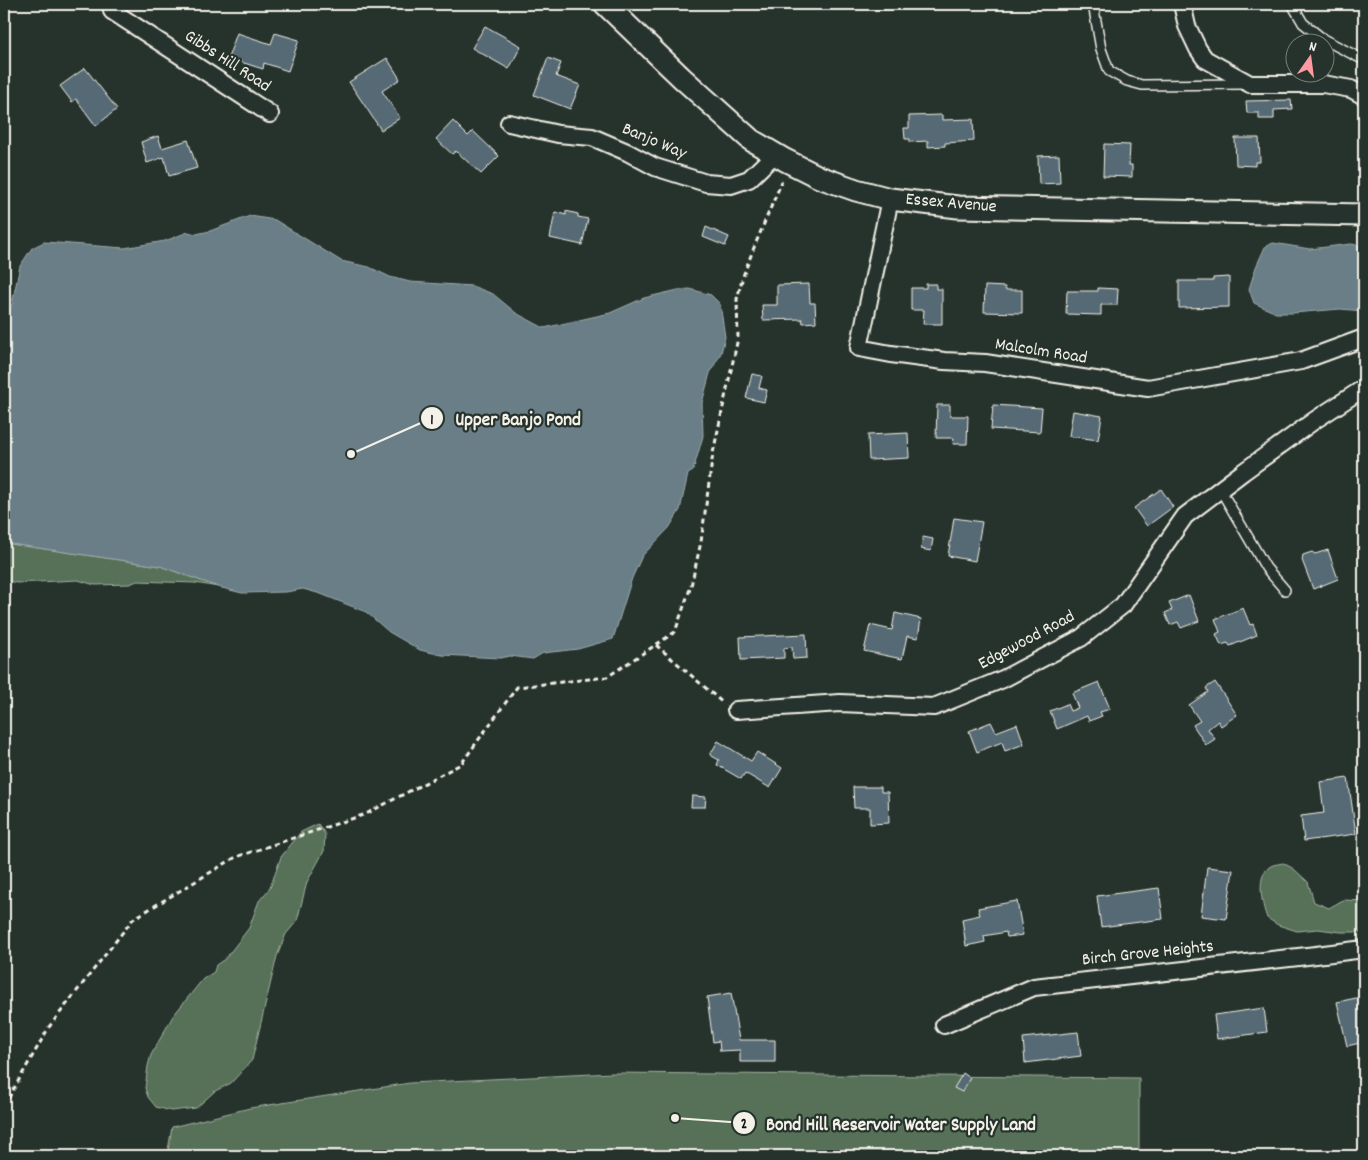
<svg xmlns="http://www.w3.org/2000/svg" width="1368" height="1160" font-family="Dekko,sans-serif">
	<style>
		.green { fill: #567158; stroke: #a5b1a0 }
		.water { fill: #697e86; stroke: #a1acad }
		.building { fill: #576a75; stroke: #f4f1e8 }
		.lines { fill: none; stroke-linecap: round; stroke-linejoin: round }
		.service-casing { stroke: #f4f1e8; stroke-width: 12 }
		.minor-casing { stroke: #f4f1e8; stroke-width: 20 }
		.tertiary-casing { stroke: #f4f1e8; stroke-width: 25 }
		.path { stroke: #f4f1e8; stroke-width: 3; stroke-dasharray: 5 4; stroke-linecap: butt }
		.service { stroke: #26332d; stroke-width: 9 }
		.minor { stroke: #26332d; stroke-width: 16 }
		.tertiary { stroke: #26332d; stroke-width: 21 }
		.labels { text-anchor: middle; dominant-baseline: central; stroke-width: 4.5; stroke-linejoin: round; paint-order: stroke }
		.street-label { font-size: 18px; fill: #f4f1e8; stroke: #26332d }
		.leader { fill: none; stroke: #f4f1e8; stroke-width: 2 }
		.callout-dot { fill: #f4f1e8; stroke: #26332d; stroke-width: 2 }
		.mark-label { font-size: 15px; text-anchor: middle; font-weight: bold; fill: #111 }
		.callout-label { font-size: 19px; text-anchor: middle; font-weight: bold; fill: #f4f1e8; stroke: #26332d; stroke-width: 4.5; stroke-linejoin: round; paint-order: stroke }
	</style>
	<rect width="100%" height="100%" fill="#26332d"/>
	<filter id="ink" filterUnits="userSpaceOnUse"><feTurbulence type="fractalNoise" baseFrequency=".02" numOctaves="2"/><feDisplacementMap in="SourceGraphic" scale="10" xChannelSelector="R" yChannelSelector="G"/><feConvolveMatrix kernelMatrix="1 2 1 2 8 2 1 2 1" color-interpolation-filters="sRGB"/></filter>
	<g filter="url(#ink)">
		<!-- green -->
		<g class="green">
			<path d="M 854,4 L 916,4 C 899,13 871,11 854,4 Z"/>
			<polygon points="4,543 160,566 218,587 195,583 137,581 130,584 95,585 78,580 17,583 4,580"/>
			<polygon points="318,824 325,834 324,851 307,882 297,921 286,934 277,956 252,1060 231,1083 215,1091 196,1108 171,1111 156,1107 148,1097 145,1088 148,1066 151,1055 173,1016 203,979 214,972 216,965 225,959 249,928 259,901 270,888 281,857 301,832"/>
			<path d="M 1283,863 L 1294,869 L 1308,882 L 1314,902 L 1329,908 L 1343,900 L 1364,901 L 1364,932 L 1341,932 L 1318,929 L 1297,931 L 1278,925 L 1267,918 C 1262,905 1255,874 1271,866 C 1274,864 1280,864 1283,863 Z"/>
			<polygon points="612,1073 1139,1078 1139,1156 167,1156 172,1127 250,1108 410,1083"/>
		</g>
		<!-- water -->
		<g class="water">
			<polygon points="250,216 275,220 341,261 369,267 390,277 410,282 472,286 493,294 516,313 544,328 610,313 644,298 678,290 690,289 711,295 720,304 725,337 721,353 710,373 702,403 703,436 693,471 688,474 680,510 669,528 642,556 632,578 613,639 578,649 543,653 533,659 510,656 500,658 442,655 420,650 389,632 366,612 321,594 303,589 286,592 242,593 218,587 160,566 4,543 4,316 11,308 20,266 32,248 44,242 124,248 165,241 188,232 196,234 210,231"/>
			<polygon points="1273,243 1310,249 1351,244 1364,246 1364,311 1340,309 1293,313 1276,313 1254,303 1249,289 1256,267 1265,247"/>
		</g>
		<!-- building -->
		<g class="building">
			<polygon points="485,26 521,46 509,69 472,48"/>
			<polygon points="237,33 271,44 275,33 299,40 288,71 264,63 263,69 228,58"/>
			<polygon points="387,58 400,79 382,91 400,118 381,130 349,82"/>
			<polygon points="548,58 561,63 556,76 580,85 570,109 534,95"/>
			<polygon points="85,68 117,109 96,126 76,99 72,102 60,86"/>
			<polygon points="1291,100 1292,109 1274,110 1274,119 1259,119 1259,113 1247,113 1246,101"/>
			<polygon points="942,115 942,120 973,119 974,141 945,143 945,146 928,147 928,141 910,142 910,139 905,139 904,128 909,128 909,116"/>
			<polygon points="453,121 468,136 473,131 499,156 481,174 456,151 452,154 436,139"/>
			<polygon points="158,136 162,148 188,140 197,168 169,176 164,157 147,163 141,142"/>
			<polygon points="1235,138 1259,138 1260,162 1255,162 1255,166 1236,165"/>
			<polygon points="1104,144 1130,145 1129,165 1132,165 1132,177 1103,176"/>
			<polygon points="1059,155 1060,183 1039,184 1038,156"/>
			<polygon points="566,211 578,214 578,217 588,219 582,245 550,238 555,212 566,215"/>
			<polygon points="706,227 729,237 725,246 703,237"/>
			<polygon points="1229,277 1229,307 1179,308 1179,281 1213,281 1213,278"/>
			<polygon points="809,284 810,303 815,303 816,322 803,323 802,319 763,320 762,305 777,305 777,285"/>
			<polygon points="926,284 936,284 936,289 942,289 942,324 923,324 924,310 911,310 911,288 926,288"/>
			<polygon points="985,286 1005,287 1005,290 1022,290 1022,313 984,312"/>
			<polygon points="1098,288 1118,289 1117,305 1101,305 1101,315 1066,314 1067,291 1098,291"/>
			<polygon points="752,374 762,376 759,388 767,390 764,402 746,398"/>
			<polygon points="937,405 950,405 950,416 968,416 967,444 953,444 954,438 936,438"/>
			<polygon points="993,405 1042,408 1040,432 991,429"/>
			<polygon points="1073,411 1102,416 1098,440 1069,436"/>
			<polygon points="908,433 909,458 869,460 868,435"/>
			<polygon points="1161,489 1173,507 1147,526 1134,508"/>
			<polygon points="954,518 982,522 975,561 948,556"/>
			<polygon points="923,537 933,539 931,551 921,549"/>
			<polygon points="1328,550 1338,579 1313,589 1302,560 1303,555 1312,552 1315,554"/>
			<polygon points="1189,595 1199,621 1181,628 1178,622 1170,625 1165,613 1172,610 1169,603"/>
			<polygon points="1243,608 1250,625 1253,624 1257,635 1230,646 1228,643 1221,645 1216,634 1220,632 1215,619"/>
			<polygon points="895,613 921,619 918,638 907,636 902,659 864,651 870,625 892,630"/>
			<polygon points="806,634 807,658 793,659 792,647 784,648 784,658 741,660 740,637"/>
			<polygon points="1099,682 1110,709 1100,712 1102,716 1089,721 1087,716 1057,729 1050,711 1067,704 1070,711 1078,708 1072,693"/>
			<polygon points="1215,682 1237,715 1221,726 1218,721 1208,729 1215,739 1206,745 1193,725 1200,721 1189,705 1208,692 1206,688"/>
			<polygon points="991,722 996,732 1017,724 1024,744 1005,751 1002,742 977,752 969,731"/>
			<polygon points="718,741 751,761 757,752 782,768 770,788 745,773 741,779 717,765 719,760 710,755"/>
			<polygon points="1348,778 1356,834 1304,841 1301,816 1324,813 1320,782"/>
			<polygon points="853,787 881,787 881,792 888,792 889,823 870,824 870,808 854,808"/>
			<polygon points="692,796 706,797 705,807 691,807"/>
			<polygon points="1207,867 1233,870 1226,919 1201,916"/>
			<polygon points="1159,888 1163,919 1101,927 1097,896"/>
			<polygon points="1017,901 1023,935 1007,937 1006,932 984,936 985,942 966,946 962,919 980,915 978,908"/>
			<polygon points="731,993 739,1040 775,1040 775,1062 740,1062 740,1050 720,1051 719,1041 713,1042 707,997"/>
			<polygon points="1361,997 1364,1013 1364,1042 1347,1046 1337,1002"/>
			<polygon points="1264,1008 1267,1032 1217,1039 1214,1015"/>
			<polygon points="1078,1032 1081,1056 1025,1063 1023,1038"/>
			<polygon points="963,1073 970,1078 962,1092 954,1088"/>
		</g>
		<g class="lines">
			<!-- service casing -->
			<g class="service-casing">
				<g id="service">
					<polyline points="1093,4 1101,49 1109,71 1127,81 1142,85 1245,84"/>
					<polyline points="1292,4 1303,23 1323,39 1364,60"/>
					<polyline points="1220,489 1266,568 1285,590"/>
				</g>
			</g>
			<!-- minor casing -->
			<g class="minor-casing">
				<g id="minor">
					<polyline points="119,4 112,11 270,114"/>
					<polyline points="1182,4 1187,26 1198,49 1205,59 1250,84 1323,84 1351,89 1364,96"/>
					<polyline points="509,123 558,134 592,137 627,152 655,167 706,183 731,185 749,179 775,154"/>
					<polyline points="890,199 859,348 891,354 944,361 985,363 1148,388 1301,361 1364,338"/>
					<polyline points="736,710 840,703 934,707 1003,679 1081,638 1123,605 1185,516 1243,472 1315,420 1364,388"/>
					<polyline points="944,1025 1034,987 1316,955 1364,949"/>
				</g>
			</g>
			<!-- tertiary casing -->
			<g class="tertiary-casing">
				<polyline id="tertiary" points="605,4 682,78 751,140 785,160 819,177 856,190 890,199 958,207 1364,215"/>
			</g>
			<!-- path -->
			<g class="path">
				<polyline points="656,645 723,703"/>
				<polyline points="4,1106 49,1027 133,919 236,857 366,814 461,764 517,687 607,677 675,632 691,586 701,542 713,453 738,338 737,299 743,276 755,245 782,181"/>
			</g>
			<!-- service -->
			<use href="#service" class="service"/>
			<!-- minor -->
			<use href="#minor" class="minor"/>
			<!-- tertiary -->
			<use href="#tertiary" class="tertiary"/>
		</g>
	</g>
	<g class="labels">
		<!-- street labels -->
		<g class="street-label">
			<text transform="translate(227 62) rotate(33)">Gibbs Hill Road</text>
			<text transform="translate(654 142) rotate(23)">Banjo Way</text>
			<text transform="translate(951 204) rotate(5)">Essex Avenue</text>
			<text transform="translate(1041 352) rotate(9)">Malcolm Road</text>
			<text transform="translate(1027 641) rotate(-28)">Edgewood Road</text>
			<text transform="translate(1148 954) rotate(-6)">Birch Grove Heights</text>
		</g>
	</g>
	<!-- callouts -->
	<path class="leader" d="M351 454L432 418M675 1118L744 1123"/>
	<g class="callout-dot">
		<circle cx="351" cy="454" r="5"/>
		<circle cx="675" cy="1118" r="5"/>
		<circle cx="432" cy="418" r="12"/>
		<circle cx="744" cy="1123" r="12"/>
	</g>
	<g class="mark-label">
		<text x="432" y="424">1</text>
		<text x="744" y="1128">2</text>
	</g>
	<g class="callout-label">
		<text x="518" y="425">Upper Banjo Pond</text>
		<text x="901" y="1130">Bond Hill Reservoir Water Supply Land</text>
	</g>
	<!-- margin -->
	<rect width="1368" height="1160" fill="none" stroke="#26332d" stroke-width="20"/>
	<rect x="10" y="10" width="1348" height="1140" fill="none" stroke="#f4f1e8" stroke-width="2" filter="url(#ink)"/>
	<!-- north arrow -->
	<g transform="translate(1310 58) rotate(14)"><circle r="24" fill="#26332d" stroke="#787f78"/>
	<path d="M0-4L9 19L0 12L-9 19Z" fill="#ff9aa2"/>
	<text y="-8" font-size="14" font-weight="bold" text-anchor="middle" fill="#f4f1e8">N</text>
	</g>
</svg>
